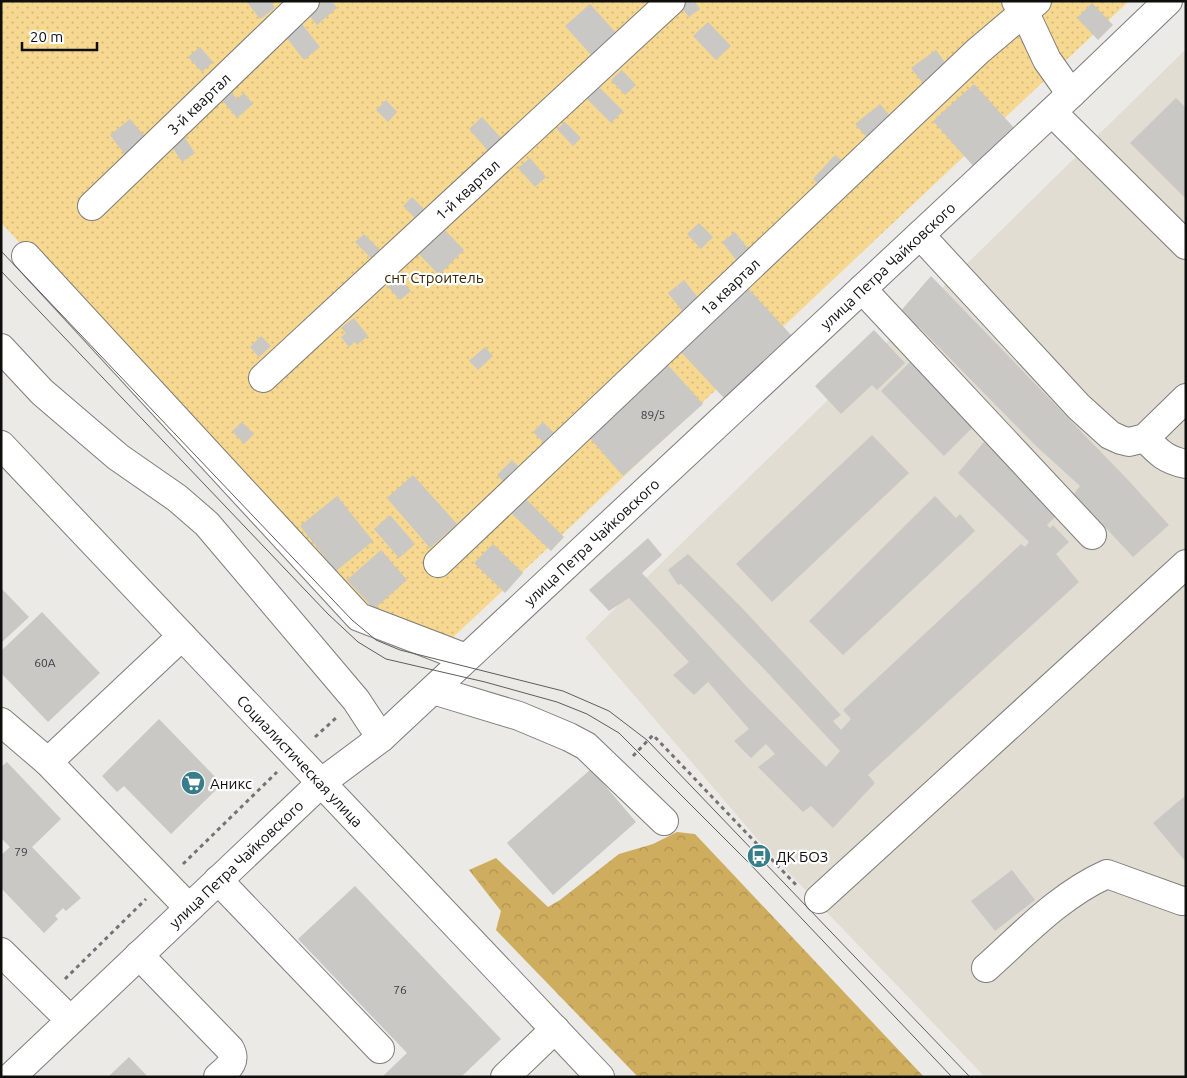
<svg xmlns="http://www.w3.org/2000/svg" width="1187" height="1078" font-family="Ubuntu,sans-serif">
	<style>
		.built { fill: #e2ddd3 }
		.forest { fill: url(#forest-crowns) }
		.garden { fill: url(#garden-dots) }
		.building { fill: #c9c8c4 }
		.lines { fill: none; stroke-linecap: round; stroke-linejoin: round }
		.minor-casing { stroke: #7d7c79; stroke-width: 30 }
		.path { stroke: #737371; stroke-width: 3; stroke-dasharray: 4 4; stroke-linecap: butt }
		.minor { stroke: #fff; stroke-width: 28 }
		.tram { stroke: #5d5d5b; stroke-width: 1 }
		.labels { text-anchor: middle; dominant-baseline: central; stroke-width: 4.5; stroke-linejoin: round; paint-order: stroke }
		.number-label { font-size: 12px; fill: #3d3c3b }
		.street-label { font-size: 15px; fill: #0e0e0d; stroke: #fff }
		.park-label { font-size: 15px; fill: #362804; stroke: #fff }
		.poi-label { font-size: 15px; fill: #0e0e0d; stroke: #fff; text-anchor: start }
	</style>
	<defs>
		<pattern id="forest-crowns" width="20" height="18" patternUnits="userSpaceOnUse" patternTransform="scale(1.25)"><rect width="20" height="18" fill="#cead5e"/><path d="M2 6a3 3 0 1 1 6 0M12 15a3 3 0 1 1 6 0" fill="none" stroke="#b09450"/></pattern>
		<pattern id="garden-dots" width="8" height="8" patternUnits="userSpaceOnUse" patternTransform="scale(1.25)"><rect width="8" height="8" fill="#f6d890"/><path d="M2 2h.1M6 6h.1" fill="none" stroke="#d2b87b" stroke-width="1.8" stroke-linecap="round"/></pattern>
	</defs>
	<rect width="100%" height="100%" fill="#ebeae6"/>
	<!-- built -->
	<polygon class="built" points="1186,49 1186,1077 985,1077 766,849 585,638"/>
	<!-- forest -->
	<polygon class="forest" points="677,832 695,834 924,1077 638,1077 496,930 501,911 469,870 496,858 548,907 560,900 619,854 653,844"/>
	<!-- garden -->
	<polygon class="garden" points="1,1 1129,1 448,642 365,604 1,223"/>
	<!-- building -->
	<g class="building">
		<polygon points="246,1 270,1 275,8 260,19"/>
		<polygon points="320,1 332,1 337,8 317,25 307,13"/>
		<polygon points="688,1 694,1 700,9 689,17 681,7"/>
		<polygon points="1092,3 1113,25 1098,40 1077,18"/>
		<polygon points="590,4 618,35 593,57 565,26"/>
		<polygon points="708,22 731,46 716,60 693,36"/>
		<polygon points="302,24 320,47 304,60 286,37"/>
		<polygon points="200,47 213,62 202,72 188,57"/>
		<polygon points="936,50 949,68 925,86 911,68"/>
		<polygon points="622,70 636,85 625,95 611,80"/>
		<polygon points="974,84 1016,130 975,168 933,121"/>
		<polygon points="599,87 623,111 611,123 587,99"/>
		<polygon points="231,92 237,99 244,93 253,104 237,118 222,100"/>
		<polygon points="1176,98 1186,108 1186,199 1130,143"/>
		<polygon points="386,100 397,112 388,122 376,110"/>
		<polygon points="880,104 892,118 868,139 855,124"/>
		<polygon points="482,117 503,140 489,152 469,129"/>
		<polygon points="130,119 147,139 126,156 110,135"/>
		<polygon points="565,122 581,138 573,146 557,129"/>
		<polygon points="183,135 195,153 182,162 170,144"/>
		<polygon points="835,155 846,164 824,189 813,179"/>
		<polygon points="530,158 546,177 535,187 518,168"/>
		<polygon points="412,197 425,210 416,219 403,206"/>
		<polygon points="699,223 713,237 701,249 687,234"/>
		<polygon points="444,229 464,250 439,275 419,254"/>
		<polygon points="735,232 750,251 737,261 722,242"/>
		<polygon points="364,234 380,250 371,258 355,242"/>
		<polygon points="931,276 1128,480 1169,525 1133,557 1074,494 1080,486 1036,446 919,327 915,329 899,313"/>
		<polygon points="398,277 411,291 400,300 387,286"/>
		<polygon points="684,280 703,304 687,317 668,293"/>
		<polygon points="748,288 792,336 724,398 680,351"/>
		<polygon points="354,318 368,336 357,345 355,342 349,347 341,337 346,333 341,328"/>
		<polygon points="874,330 905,363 877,390 872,385 841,414 815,386"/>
		<polygon points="261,336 271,346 259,357 250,347"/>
		<polygon points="485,347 493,356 478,370 469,361"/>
		<polygon points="910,362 973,427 944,456 881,391"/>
		<polygon points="667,364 703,404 623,476 587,435"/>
		<polygon points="242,422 254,434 244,444 232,431"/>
		<polygon points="543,422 558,437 548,447 533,432"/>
		<polygon points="872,435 909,473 772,602 736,564"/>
		<polygon points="984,442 1060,512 1047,525 1050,528 1053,525 1069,542 1056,554 1079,582 868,775 875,783 833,828 811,806 803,812 758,767 775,754 766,744 751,758 734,741 749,729 708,682 694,695 673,675 689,662 629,598 609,611 589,590 648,538 662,555 642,573 747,687 826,767 840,751 765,670 681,584 678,585 668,570 688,554 744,610 841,715 833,721 841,730 851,719 843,710 1021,544 1025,547 1029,542 958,473"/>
		<polygon points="512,460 521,469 506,484 497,475"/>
		<polygon points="413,475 457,524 430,548 387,498"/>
		<polygon points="337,496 373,541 336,571 300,526"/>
		<polygon points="935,496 956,518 960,514 975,531 843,655 809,621"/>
		<polygon points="524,497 564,537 551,551 510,512"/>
		<polygon points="390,515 415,544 399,558 374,529"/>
		<polygon points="493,544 523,573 505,593 474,563"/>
		<polygon points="381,550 407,580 374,609 347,580"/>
		<polygon points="1,588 29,617 1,643"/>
		<polygon points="42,612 100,673 48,722 1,673 1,651"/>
		<polygon points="159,719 222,784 171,834 124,786 117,792 102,776"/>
		<polygon points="7,762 61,819 32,847 81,898 66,911 63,908 55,916 58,919 44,933 1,888 1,855 10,847 1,838 1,767"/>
		<polygon points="591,769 636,822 553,895 507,843"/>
		<polygon points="1186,795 1186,862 1153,823"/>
		<polygon points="1012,870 1035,900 995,931 971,901"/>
		<polygon points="355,886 501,1039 461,1077 382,1077 407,1053 298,939"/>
		<polygon points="129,1057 148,1077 108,1077"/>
	</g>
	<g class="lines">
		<!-- minor casing -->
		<g class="minor-casing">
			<g id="minor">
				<polyline points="1016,1 1025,13 1047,60 1071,94"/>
				<polyline points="1052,112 1186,245"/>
				<path id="s1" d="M 92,206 L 305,1"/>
				<polyline points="920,235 1079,407 1110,435 1121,440 1129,442 1145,438 1186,398"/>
				<polyline points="26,256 359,617 466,658"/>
				<polyline points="862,289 1092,535"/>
				<polyline points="1,348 42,392 118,457 177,498 207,524 356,700 381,738"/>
				<path id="s2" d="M 263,378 L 671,1"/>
				<path d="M 1145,438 C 1159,453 1166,460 1186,464"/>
				<path id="s3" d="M 1,445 L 600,1077"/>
				<path id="s4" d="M 438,563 L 978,51 L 1037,1"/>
				<polyline points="433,690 519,716 569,737 586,746 664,821"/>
				<polyline points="1,722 48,762 182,636"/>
				<polyline points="48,762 189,908"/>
				<polyline points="218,880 380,1049"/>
				<polyline points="819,899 1186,564"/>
				<polyline points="1,952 70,1020"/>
				<path d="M 139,955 L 230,1049 C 237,1062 228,1068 218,1077"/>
				<path d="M 986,968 C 1024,934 1060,895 1107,874 L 1182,901 L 1186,901"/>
				<path id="s5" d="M 11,1077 L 322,782 L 381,738 L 1071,94 L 1168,1"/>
				<polyline points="505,1077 555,1029"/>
			</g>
		</g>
		<!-- path -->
		<g class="path">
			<polyline points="315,737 336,718"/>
			<polyline points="633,756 653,735 798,887"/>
			<polyline points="183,864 277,772"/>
			<polyline points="65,979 146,899"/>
		</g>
		<!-- minor -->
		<use href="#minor" class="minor"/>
		<!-- tram -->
		<g class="tram">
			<polyline points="1,251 352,620 376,640 400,650 563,691 609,711 647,740 970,1077"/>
			<polyline points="1,271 328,614 358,642 386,659 485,682 557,702 587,714 619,733 750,864 952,1077"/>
		</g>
	</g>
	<!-- icons -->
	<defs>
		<g id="supermarket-disc" transform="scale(1.25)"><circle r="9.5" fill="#377d8a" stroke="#fff"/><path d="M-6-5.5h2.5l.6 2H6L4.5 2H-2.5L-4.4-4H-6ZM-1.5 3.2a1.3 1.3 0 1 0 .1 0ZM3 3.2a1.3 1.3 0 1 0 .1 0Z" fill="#fff"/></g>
		<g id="bus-disc" transform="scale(1.25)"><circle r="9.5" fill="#377d8a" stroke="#fff"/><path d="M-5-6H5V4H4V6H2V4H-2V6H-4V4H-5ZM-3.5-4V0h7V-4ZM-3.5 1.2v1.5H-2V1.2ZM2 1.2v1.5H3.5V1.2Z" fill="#fff"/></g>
	</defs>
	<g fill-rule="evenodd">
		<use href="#supermarket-disc" x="193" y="783"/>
		<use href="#bus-disc" x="759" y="856"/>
	</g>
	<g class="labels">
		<!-- number labels -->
		<g class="number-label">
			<text x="653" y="414">89/5</text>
			<text x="45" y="662">60А</text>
			<text x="21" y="851">79</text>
			<text x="400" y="989">76</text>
		</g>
		<!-- street labels -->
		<g class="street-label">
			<text stroke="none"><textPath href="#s1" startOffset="148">3-й квартал</textPath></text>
			<text stroke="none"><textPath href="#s2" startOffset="278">1-й квартал</textPath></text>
			<text stroke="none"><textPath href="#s5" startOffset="1195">улица Петра Чайковского</textPath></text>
			<text stroke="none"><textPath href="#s4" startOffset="402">1а квартал</textPath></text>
			<text stroke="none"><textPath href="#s5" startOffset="790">улица Петра Чайковского</textPath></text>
			<text stroke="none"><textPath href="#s3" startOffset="435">Социалистическая улица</textPath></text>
			<text stroke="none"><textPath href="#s5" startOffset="310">улица Петра Чайковского</textPath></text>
		</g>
		<!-- park labels -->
		<g class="park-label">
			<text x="434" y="277">снт Строитель</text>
		</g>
		<!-- poi labels -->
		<g class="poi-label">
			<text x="210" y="783">Аникс</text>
			<text x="776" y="856">ДК БОЗ</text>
		</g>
	</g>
	<!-- border -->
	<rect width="1187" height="1078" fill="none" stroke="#0e0e0d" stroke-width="5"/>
	<!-- scale -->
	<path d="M22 42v8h75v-8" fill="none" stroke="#0e0e0d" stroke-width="2.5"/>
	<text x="30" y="42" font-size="15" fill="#0e0e0d" stroke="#ffffff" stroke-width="4" paint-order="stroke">20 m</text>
</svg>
